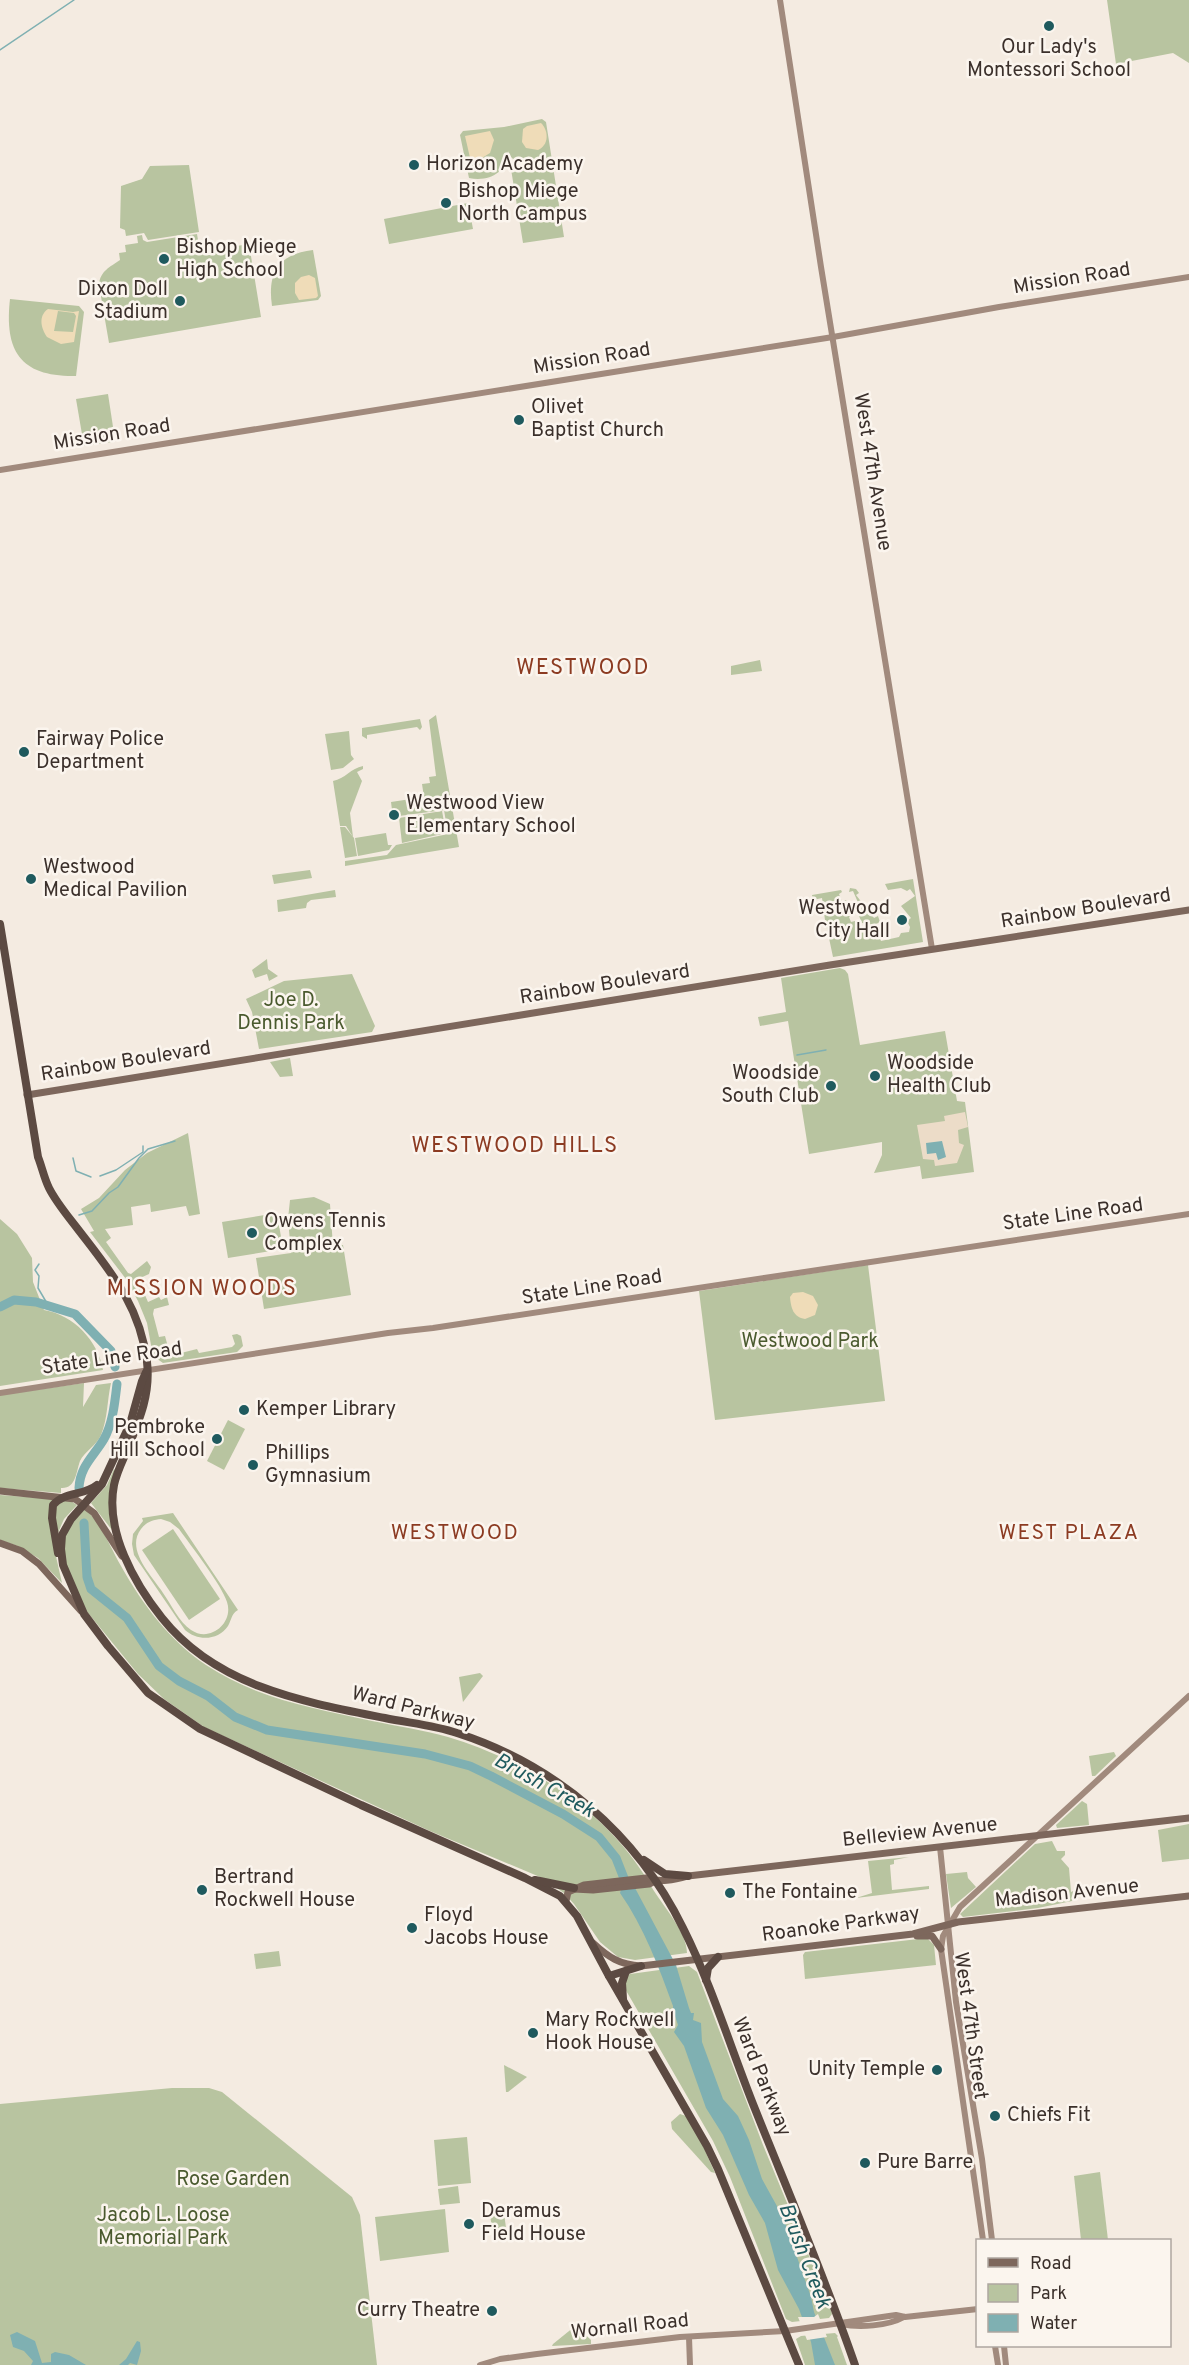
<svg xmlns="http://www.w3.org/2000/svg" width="1189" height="2365" font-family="Overpass,sans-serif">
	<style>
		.green { fill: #b8c4a0; fill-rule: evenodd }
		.sand { fill: #efdcb8; fill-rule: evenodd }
		.plaza { fill: #ecdcc8 }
		.water { fill: #7fb0b2 }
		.pier { fill: #f4ebe1 }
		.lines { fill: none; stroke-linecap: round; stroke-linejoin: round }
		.stream { stroke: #7fb0b2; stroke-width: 1.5 }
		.river { stroke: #7fb0b2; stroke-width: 9 }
		.secondary { stroke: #a18a7d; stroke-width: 6 }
		.primary { stroke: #7d675c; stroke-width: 7 }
		.highway { stroke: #5c4a42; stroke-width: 8 }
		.poi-dot { fill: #1f5a5e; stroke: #fbf5ee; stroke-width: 2 }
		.labels { text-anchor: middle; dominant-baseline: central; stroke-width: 5; stroke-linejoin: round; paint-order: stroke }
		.poi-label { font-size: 20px; fill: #3b302b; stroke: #fbf5ee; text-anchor: start }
		.street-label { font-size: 20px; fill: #3b302b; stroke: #fbf5ee }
		.park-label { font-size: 20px; fill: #4a5a2e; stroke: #fbf5ee }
		.neighbourhood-label { font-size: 21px; letter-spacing: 1.5px; fill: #8c3b22; stroke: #fbf5ee }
		.water-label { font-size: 21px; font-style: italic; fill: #1f5a5e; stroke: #fbf5ee }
		.quarter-label { font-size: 22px; letter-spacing: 1.5px; fill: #8c3b22; stroke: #fbf5ee }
	</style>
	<rect width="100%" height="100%" fill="#f4ebe1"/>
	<!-- green -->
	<g class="green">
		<polygon points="1107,0 1189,0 1189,63 1173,53 1116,64"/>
		<path d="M 542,119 L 546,122 L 564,237 L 523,243 L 511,169 L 530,165 C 520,164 511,161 508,151 C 507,173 489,182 469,178 L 460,135 L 463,131 L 504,127 Z"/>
		<polygon points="189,165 199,232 148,240 144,233 126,236 125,230 120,228 121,186 142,179 150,166"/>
		<polygon points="468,203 473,229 389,244 384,219"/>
		<path d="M 197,234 L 200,252 L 249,244 L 261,317 L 109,343 L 99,285 C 100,271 110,267 120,260 L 119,253 L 126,252 L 125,245 L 138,243 L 137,236 L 142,235 L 143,240 L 147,242 Z"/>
		<path d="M 313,250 L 321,296 L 318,300 L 272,306 C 267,272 279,254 313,250 Z"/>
		<path d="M 10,299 L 79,306 L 84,312 L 76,376 C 21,377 4,352 10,299 Z"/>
		<polygon points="108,394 115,440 113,442 84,446 76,399"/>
		<polygon points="760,660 762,671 731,675 731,666"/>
		<polygon points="436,715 459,847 345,866 345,861 387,855 396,845 448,834 444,810 399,816 392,810 391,802 424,797 422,784 430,783 429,777 436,776 429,720"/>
		<polygon points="420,719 422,727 420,730 417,727 367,735 367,739 362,736 362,728"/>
		<polygon points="349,731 351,755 354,759 343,768 331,770 325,734"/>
		<path d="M 363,766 L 363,769 L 357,772 L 362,781 L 350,813 L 353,837 L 346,826 L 340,826 L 333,781 C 345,779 351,768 363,766 Z"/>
		<polygon points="442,811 446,833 402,843 399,818"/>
		<polygon points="340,827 345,827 354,838 357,856 345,858"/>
		<polygon points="386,833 388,845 392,845 389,850 358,856 355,838"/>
		<polygon points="310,870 312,878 274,884 272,875"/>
		<polygon points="913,879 923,942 833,957 826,924 823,922 825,920 822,898 813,900 812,895 841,890 842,892 839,894 842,902 846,900 848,906 845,909 848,913 852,914 849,917 851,922 855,921 862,929 877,930 881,941 899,937 901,933 909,932 910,927 907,921 911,918 901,906 915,896 910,889 907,891 901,888 888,890 885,884"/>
		<polygon points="850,888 856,889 859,893 856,895 874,918 878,916 880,922 874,925 862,923 859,916 863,914 853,891 849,892"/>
		<polygon points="335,890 336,897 311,900 307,903 306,908 278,912 277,900"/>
		<polygon points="267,959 268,969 278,976 269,981 267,974 255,978 252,970"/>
		<polygon points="840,968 845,970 848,974 860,1045 945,1031 957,1101 965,1102 974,1172 922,1179 920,1166 874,1173 882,1155 882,1142 809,1154 788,1021 760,1026 758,1017 786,1012 781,978"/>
		<polygon points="352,974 375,1026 372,1032 259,1049 252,1012 246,999 284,981"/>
		<polygon points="290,1058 293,1076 280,1077 270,1062"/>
		<polygon points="188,1133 200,1214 189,1216 186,1206 151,1212 150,1204 131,1207 133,1225 105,1229 111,1238 106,1242 128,1273 131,1274 147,1261 151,1267 149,1274 138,1279 148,1302 159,1297 161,1300 167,1297 169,1305 154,1309 153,1314 159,1337 165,1336 168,1347 177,1345 181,1353 197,1349 199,1353 232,1347 235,1344 232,1335 237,1334 241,1336 243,1346 237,1352 163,1363 153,1356 147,1323 138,1301 126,1279 90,1232 94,1231 81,1209 99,1198 125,1170 147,1153"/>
		<polygon points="314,1197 330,1204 333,1246 343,1245 351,1295 264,1309 256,1258 291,1253 288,1219 290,1200"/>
		<polygon points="277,1213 283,1249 228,1258 222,1222"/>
		<path d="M 0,1219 L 17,1234 L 32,1258 L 33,1282 L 44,1310 C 74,1315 98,1341 103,1370 L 0,1386 Z"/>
		<polygon points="868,1265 885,1401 715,1420 699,1291"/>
		<path d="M 84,1383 L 83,1407 L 96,1385 L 111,1383 C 107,1400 108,1418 101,1435 C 96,1446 84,1452 80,1461 C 76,1472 76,1489 61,1488 L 61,1493 L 0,1488 L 0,1395 Z"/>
		<polygon points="228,1420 245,1429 224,1470 207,1461"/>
		<polygon points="114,1469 115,1470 112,1530 91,1503 107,1485"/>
		<polygon points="0,1495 54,1499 55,1552 62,1583 38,1558 18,1546 0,1540"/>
		<polygon points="69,1500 77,1505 64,1519 57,1535 55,1506 61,1501"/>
		<path d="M 85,1509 C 102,1524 110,1547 121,1566 C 143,1605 169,1640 206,1665 C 257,1699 314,1708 372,1721 C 397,1726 423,1730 448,1737 C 530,1762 608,1811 651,1886 C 662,1905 687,1932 687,1953 L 635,1960 L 618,1957 L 600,1942 L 574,1904 L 564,1893 L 540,1877 L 430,1831 L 204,1727 L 164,1699 L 138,1674 L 84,1608 L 64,1560 L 64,1539 L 73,1520 Z"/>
		<path d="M 173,1513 L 238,1610 C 231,1614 232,1619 228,1626 C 218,1641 197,1641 185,1630 L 134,1555 L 132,1544 L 133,1534 L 143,1521 L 142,1518 ZM 161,1519 L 170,1522 L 179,1529 C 191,1546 222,1585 227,1602 C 234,1623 210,1643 191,1630 C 179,1622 171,1604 163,1593 C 152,1576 125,1550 141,1529 C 146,1522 153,1520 161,1519 Z"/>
		<polygon points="173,1529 220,1599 189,1620 142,1550"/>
		<polygon points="480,1673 483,1676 463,1702 459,1677"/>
		<polygon points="1114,1752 1116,1756 1095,1776 1092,1776 1089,1756"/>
		<polygon points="1082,1801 1087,1804 1089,1825 1057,1828 1056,1825"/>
		<polygon points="1189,1824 1189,1859 1162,1862 1158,1830"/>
		<polygon points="1052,1841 1057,1851 1065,1851 1065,1855 1061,1859 1069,1868 1071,1892 1083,1887 1072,1901 1038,1908 963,1917 960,1914 1035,1844"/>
		<polygon points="909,1857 894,1860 894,1864 890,1865 892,1890 929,1886 929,1889 856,1898 872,1893 868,1861"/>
		<polygon points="967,1872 968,1878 976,1887 951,1908 946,1874"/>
		<polygon points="927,1938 934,1945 936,1965 805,1979 803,1955 805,1952"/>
		<polygon points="279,1951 281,1966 256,1969 254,1954"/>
		<polygon points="689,1966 697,1972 763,2145 831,2309 832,2314 829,2318 792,2322 786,2319 730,2177 713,2141 624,1987 627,1975 630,1974"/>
		<polygon points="504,2065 527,2077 508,2092 506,2092"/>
		<polygon points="172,2088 209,2088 222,2092 352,2197 360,2215 377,2365 0,2365 0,2104"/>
		<polygon points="680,2114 686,2116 702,2144 715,2173 711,2172 672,2129 671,2122"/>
		<polygon points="467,2137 471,2183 438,2186 434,2140"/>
		<polygon points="1100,2172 1108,2240 1081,2240 1074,2176"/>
		<polygon points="458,2186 460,2203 440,2205 438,2189"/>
		<polygon points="503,2205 506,2228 492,2229 489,2207"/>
		<polygon points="445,2209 449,2252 380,2261 375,2217"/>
		<polygon points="574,2327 577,2327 591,2340 591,2344 552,2346 553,2344"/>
		<polygon points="835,2333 838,2336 837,2337 847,2365 805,2365 796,2339 801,2336"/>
	</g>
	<!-- sand -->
	<g class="sand">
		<path d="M 541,123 C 549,131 549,145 538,150 L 526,148 L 522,142 L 523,129 L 527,126 Z"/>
		<polygon points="490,131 494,140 490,153 477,161 471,162 465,136"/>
		<polygon points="309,275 315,278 318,296 316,298 299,300 295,293 295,283 301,277"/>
		<path d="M 48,309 L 73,312 L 79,311 L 74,342 L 61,344 L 47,337 C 41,328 38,316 48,309 ZM 58,311 L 74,313 L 76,316 L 73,332 L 54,331 Z"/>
		<path d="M 803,1292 L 813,1296 L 818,1305 L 815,1315 L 805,1319 C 793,1317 791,1308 790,1297 L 793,1293 Z"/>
	</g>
	<!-- plaza -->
	<polygon class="plaza" points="965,1112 968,1127 958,1130 959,1143 964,1145 957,1163 935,1166 934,1160 923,1159 917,1125 945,1121 944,1116"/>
	<!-- water -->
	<g class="water">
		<polygon points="942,1141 946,1157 938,1160 936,1153 927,1154 926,1143"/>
		<path d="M 624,1880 L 635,1888 L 676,1965 L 689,2008 L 691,2013 L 694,2013 L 693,2020 L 701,2023 L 702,2042 L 723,2099 L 738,2116 L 749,2140 L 762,2179 L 783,2217 L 811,2297 L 814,2312 L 835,2365 L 815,2365 L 811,2342 L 799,2309 L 778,2270 L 765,2223 L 749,2195 L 723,2135 L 706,2108 L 684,2046 L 674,2032 L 678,2025 L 674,2013 L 670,2012 L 673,2011 L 673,2006 C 659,1968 644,1927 620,1893 Z"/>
		<polygon points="17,2332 35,2341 42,2363 51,2362 51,2354 55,2352 69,2355 86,2365 31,2365 33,2361 24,2351 13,2347 10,2335"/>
		<polygon points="137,2341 140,2342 141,2351 137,2365 130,2363 128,2365 119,2365 126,2359"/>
	</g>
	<!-- pier -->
	<polygon class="pier" points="818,2314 827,2337 807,2340 798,2317 814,2317"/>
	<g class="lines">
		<!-- stream -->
		<g class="stream">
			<polyline points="0,50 74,0"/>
			<polyline points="797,1055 826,1050"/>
			<polyline points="73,1158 76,1171 91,1177"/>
			<polyline points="100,1176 116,1170 143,1152 143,1146"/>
			<polyline points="79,1215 92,1211 109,1193 118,1187 139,1158 148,1149 175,1141"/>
			<polyline points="39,1264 35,1270 39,1276 38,1288 48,1305"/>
		</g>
		<!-- river -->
		<g class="river">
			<polyline points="0,1307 14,1300 36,1302 75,1314 111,1351 115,1367"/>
			<path d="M 79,1488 C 80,1466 94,1456 104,1439 C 113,1423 115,1401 117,1384"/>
			<polyline points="84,1523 87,1577 91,1589 127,1618 159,1666 179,1681 208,1696 235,1717 267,1730 425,1754 470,1766 491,1776 563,1814 599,1837 616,1858 627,1886"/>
		</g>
		<!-- secondary -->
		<g class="secondary">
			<polyline points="780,0 821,267 932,949"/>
			<polyline points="0,470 833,337 999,307 1189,277"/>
			<polyline points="0,1393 388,1333 433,1328 1189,1214"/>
			<polyline points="940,1847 956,2002 982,2159 992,2240"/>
			<polyline points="983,2240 941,1949 943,1936 960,1907 1189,1696"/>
			<path d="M 841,2324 C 859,2328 888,2326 904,2317"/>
			<polyline points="689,2337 690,2365"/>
			<polyline points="995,2346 998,2365"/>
			<polyline points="1004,2346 1006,2365"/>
			<polyline points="480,2365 500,2359 537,2354 680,2337 785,2331 896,2315 905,2317 978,2309"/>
		</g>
		<!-- primary -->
		<g class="primary">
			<polyline points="27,1095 830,965 1189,910"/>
			<polyline points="0,1491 75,1499 94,1513 122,1556"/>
			<polyline points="0,1543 22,1551 39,1564 81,1611"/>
			<polyline points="574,1889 593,1890 649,1884 655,1881"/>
			<path d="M 566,1901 L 568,1892 L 584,1885 L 646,1878 C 660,1883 674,1880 688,1876 L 1189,1818"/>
			<polyline points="917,1936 932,1936 941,1949"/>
			<path d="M 593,1943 C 608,1957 620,1965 641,1966 L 913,1934 L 958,1922 L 1189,1896"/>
		</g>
		<!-- highway -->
		<g class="highway">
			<path d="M 0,924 L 38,1157 C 42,1167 44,1178 49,1188 C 56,1202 67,1215 77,1228 C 110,1271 140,1305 147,1362 C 151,1396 138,1423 125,1455 C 121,1464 116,1475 114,1485 C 105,1531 134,1583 162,1618 C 217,1687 304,1702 385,1718 C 409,1723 434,1725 457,1733 C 556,1765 637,1834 683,1928 C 712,1986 731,2049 755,2109 C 789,2194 825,2278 855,2365"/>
			<polyline points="146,1372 142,1381 130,1424 102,1484 71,1519 62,1535 61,1549 63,1565 84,1614 108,1646 148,1693 200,1729 361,1805 525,1878 560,1896 577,1916 609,1976 707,2146 718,2169 799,2365"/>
			<path d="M 58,1553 L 52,1518 L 53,1505 C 65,1491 84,1496 97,1485"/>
			<polyline points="644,1860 665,1874 688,1876"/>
			<polyline points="535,1880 574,1888"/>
			<polyline points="609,1976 641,1966"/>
			<polyline points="706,1980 708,1968 718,1957"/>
			<polyline points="623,1999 622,1983 626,1971"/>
		</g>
	</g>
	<!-- markers -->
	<g class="poi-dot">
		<circle cx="1049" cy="26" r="6"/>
		<circle cx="414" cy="165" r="6"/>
		<circle cx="446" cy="203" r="6"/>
		<circle cx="164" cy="259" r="6"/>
		<circle cx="180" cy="301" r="6"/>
		<circle cx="519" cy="420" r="6"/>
		<circle cx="24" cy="752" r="6"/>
		<circle cx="394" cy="815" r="6"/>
		<circle cx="31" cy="879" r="6"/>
		<circle cx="902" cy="920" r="6"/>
		<circle cx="875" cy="1076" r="6"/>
		<circle cx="831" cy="1086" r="6"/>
		<circle cx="252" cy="1233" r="6"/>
		<circle cx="244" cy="1410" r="6"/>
		<circle cx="217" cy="1439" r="6"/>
		<circle cx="253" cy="1465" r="6"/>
		<circle cx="202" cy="1890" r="6"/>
		<circle cx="730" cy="1893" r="6"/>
		<circle cx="412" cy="1928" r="6"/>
		<circle cx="533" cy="2033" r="6"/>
		<circle cx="937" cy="2070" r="6"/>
		<circle cx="995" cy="2116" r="6"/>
		<circle cx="865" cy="2163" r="6"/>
		<circle cx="469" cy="2224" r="6"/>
		<circle cx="492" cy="2311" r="6"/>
	</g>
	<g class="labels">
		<!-- poi labels -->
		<g class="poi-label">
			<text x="1049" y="48" text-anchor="middle">Our Lady's<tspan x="1049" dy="23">Montessori School</tspan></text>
			<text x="426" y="165">Horizon Academy</text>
			<text x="458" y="192">Bishop Miege<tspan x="458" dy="23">North Campus</tspan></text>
			<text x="176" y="248">Bishop Miege<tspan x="176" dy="23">High School</tspan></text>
			<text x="168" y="290" text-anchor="end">Dixon Doll<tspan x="168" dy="23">Stadium</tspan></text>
			<text x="531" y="408">Olivet<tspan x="531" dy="23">Baptist Church</tspan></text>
			<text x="36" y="740">Fairway Police<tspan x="36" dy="23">Department</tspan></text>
			<text x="406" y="804">Westwood View<tspan x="406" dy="23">Elementary School</tspan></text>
			<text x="43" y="868">Westwood<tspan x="43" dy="23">Medical Pavilion</tspan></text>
			<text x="890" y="909" text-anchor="end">Westwood<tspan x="890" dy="23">City Hall</tspan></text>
			<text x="887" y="1064">Woodside<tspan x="887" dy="23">Health Club</tspan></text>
			<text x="819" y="1074" text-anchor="end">Woodside<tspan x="819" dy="23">South Club</tspan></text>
			<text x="264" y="1222">Owens Tennis<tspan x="264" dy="23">Complex</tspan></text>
			<text x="256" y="1410">Kemper Library</text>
			<text x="205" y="1428" text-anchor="end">Pembroke<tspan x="205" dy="23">Hill School</tspan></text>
			<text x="265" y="1454">Phillips<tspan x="265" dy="23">Gymnasium</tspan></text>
			<text x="214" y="1878">Bertrand<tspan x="214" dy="23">Rockwell House</tspan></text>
			<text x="742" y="1893">The Fontaine</text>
			<text x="424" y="1916">Floyd<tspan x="424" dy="23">Jacobs House</tspan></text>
			<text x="545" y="2021">Mary Rockwell<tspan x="545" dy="23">Hook House</tspan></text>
			<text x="925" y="2070" text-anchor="end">Unity Temple</text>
			<text x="1007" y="2116">Chiefs Fit</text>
			<text x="877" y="2163">Pure Barre</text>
			<text x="481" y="2212">Deramus<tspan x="481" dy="23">Field House</tspan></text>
			<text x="480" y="2311" text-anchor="end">Curry Theatre</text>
		</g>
		<!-- street labels -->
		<g class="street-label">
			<text transform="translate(1072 279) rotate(-9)">Mission Road</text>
			<text transform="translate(592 359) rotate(-9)">Mission Road</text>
			<text transform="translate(112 435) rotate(-9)">Mission Road</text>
			<text transform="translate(872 472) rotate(81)">West 47th Avenue</text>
			<text transform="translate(1086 909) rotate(-9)">Rainbow Boulevard</text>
			<text transform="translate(605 985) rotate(-9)">Rainbow Boulevard</text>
			<text transform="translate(126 1062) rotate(-9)">Rainbow Boulevard</text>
			<text transform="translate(1073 1215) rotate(-8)">State Line Road</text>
			<text transform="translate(592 1288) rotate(-9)">State Line Road</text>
			<text transform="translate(112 1359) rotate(-8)">State Line Road</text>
			<text transform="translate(413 1709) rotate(14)">Ward Parkway</text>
			<text transform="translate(920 1833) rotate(-6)">Belleview Avenue</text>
			<text transform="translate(1067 1894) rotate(-6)">Madison Avenue</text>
			<text transform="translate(841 1925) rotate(-8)">Roanoke Parkway</text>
			<text transform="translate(970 2026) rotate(82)">West 47th Street</text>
			<text transform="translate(761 2077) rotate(68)">Ward Parkway</text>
			<text transform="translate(630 2327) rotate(-6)">Wornall Road</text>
		</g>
		<!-- park labels -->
		<g class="park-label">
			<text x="291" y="1001">Joe D.<tspan x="291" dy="23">Dennis Park</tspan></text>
			<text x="810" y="1342">Westwood Park</text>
			<text x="233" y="2180">Rose Garden</text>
			<text x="163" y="2216">Jacob L. Loose<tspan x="163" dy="23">Memorial Park</tspan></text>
		</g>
		<!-- neighbourhood labels -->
		<g class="neighbourhood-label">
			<text x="455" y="1533">WESTWOOD</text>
			<text x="1069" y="1533">WEST PLAZA</text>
		</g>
		<!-- water labels -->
		<g class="water-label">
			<text transform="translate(544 1786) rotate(29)">Brush Creek</text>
			<text transform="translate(804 2256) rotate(69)">Brush Creek</text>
		</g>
		<!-- quarter labels -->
		<g class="quarter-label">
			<text x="583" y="668">WESTWOOD</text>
			<text x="515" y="1146">WESTWOOD HILLS</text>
			<text x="202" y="1289">MISSION WOODS</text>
		</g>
	</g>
	<!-- legend -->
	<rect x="976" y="2239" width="195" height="108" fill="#fbf5ee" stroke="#aea6a0" stroke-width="1.5"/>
	<rect x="988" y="2258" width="30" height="9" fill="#7d675c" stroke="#aea6a0" stroke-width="1.5"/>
	<text x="1030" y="2269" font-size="18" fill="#3b302b">Road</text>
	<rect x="988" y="2284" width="30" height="18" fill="#b8c4a0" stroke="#aea6a0" stroke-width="1.5"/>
	<text x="1030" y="2299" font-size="18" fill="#3b302b">Park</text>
	<rect x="988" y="2314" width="30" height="18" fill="#7fb0b2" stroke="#aea6a0" stroke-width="1.5"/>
	<text x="1030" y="2329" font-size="18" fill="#3b302b">Water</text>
</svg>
